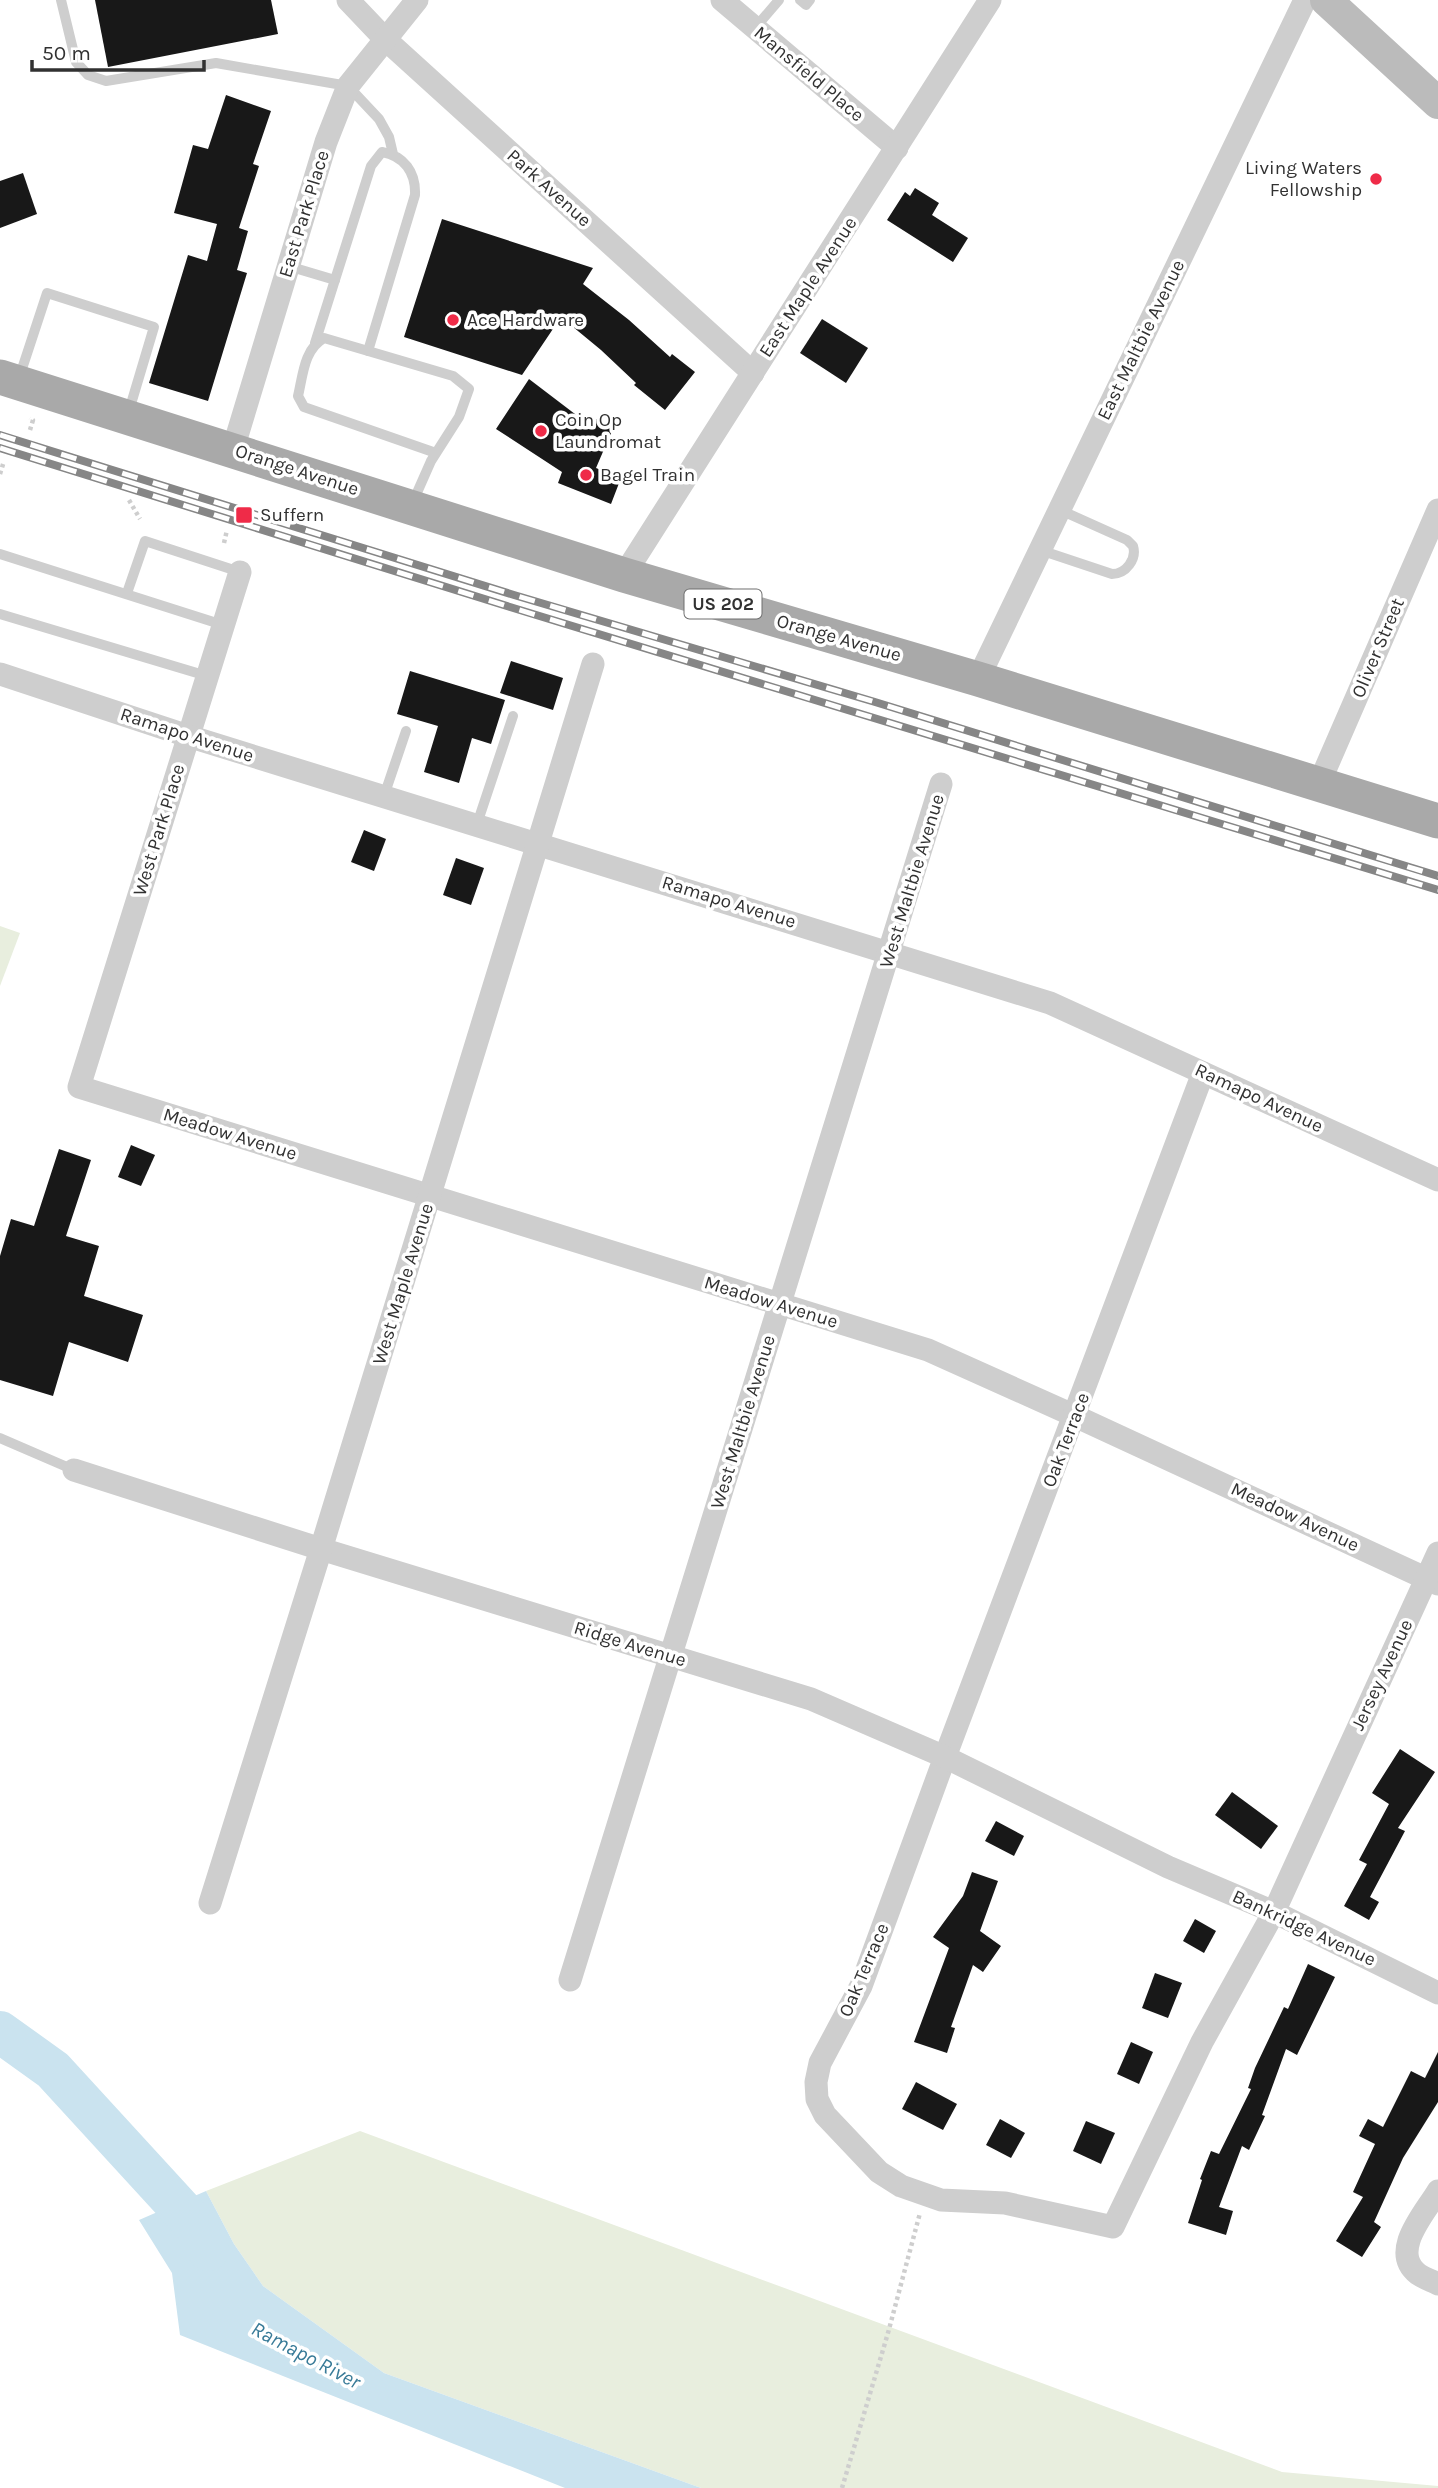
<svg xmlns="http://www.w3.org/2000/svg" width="1438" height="2488" font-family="Karla,sans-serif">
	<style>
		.green { fill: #e8eede }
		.water { fill: #cae3ef }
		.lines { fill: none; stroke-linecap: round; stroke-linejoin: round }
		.river { stroke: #cae3ef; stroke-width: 42 }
		.building { fill: #181818 }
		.path { stroke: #cecece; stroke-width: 4.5; stroke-dasharray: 3.5 3.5; stroke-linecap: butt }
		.lane { stroke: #cecece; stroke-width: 10 }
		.street { stroke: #cecece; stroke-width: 23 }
		.secondary { stroke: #bbb; stroke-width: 32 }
		.primary { stroke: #a9a9a9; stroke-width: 35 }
		.rail-casing { stroke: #868686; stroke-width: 8 }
		.rail { stroke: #fff; stroke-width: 5; stroke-dasharray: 16; stroke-linecap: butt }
		.poi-dot { fill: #ef2b48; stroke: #fff; stroke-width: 2.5 }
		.labels { text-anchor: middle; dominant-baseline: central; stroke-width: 7; stroke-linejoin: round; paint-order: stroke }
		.shield { fill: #fff; stroke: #6f6f6f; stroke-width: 2 }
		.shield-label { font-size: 18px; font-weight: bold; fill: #313131 }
		.street-label { font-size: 19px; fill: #313131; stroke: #fff }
		.poi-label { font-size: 19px; fill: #313131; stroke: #fff; text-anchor: start }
		.water-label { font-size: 21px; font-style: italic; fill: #397b98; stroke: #fff }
	</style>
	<rect width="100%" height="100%" fill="#fff"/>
	<!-- green -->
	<g class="green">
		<polygon points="0,926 20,933 0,986"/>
		<polygon points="360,2131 1282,2472 1438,2486 1438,2488 701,2488 384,2373 263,2286 234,2244 206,2191"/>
	</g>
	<!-- water -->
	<polygon class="water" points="206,2191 234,2244 263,2286 384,2373 701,2488 565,2488 180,2335 172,2273 139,2220"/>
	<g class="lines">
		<!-- river -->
		<polyline class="river" points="0,2032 53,2070 196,2226 208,2250"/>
	</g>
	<!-- building -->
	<g class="building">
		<polygon points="95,0 271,0 278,34 108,67"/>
		<polygon points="226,95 271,111 253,164 259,166 239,228 248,231 237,270 247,273 208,401 149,383 188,255 207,261 217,224 174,213 193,145 208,149"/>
		<polygon points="23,173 37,214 0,228 0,181"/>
		<polygon points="915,188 939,203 932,215 968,238 953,262 887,220 905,192 910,196"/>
		<polygon points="442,219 593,268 583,284 629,320 670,357 672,354 695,372 665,410 634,385 636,383 601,350 561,317 522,375 404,337"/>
		<polygon points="822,319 868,348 846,383 800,353"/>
		<polygon points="529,379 592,427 596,419 614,426 596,468 621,478 611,504 558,483 562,472 496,429"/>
		<polygon points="511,661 563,678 553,710 500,693"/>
		<polygon points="410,671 505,700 491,744 472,738 459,783 424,772 438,726 397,714"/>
		<polygon points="364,830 386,839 374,871 351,862"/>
		<polygon points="456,858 484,868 471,905 443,895"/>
		<polygon points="131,1145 155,1155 141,1186 118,1177"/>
		<polygon points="59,1149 91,1160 66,1236 99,1246 84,1296 143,1315 128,1362 69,1342 53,1396 0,1380 0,1256 11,1219 34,1226"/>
		<polygon points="1400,1749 1435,1772 1398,1828 1405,1831 1370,1897 1379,1902 1369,1920 1344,1906 1367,1864 1359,1860 1389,1804 1372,1793"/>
		<polygon points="1232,1792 1278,1826 1261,1849 1215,1815"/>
		<polygon points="996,1821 1024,1836 1014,1856 985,1841"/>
		<polygon points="972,1872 998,1881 980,1931 1001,1946 983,1972 973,1965 951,2027 955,2028 947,2053 914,2042 949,1948 933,1937 963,1896"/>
		<polygon points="1195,1919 1216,1931 1204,1953 1183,1941"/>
		<polygon points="1308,1964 1335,1977 1297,2055 1286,2049 1262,2115 1265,2116 1249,2150 1242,2146 1219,2207 1233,2211 1226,2235 1188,2223 1202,2180 1200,2179 1211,2151 1219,2154 1251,2089 1248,2088 1255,2068 1284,2007 1288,2009"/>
		<polygon points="1155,1973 1182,1983 1168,2018 1142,2008"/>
		<polygon points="1131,2042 1153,2052 1139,2084 1117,2074"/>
		<polygon points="1438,2052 1438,2102 1403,2158 1374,2222 1381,2227 1362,2257 1336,2241 1363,2197 1353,2192 1375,2144 1359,2136 1368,2119 1383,2127 1411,2071 1425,2078"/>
		<polygon points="916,2082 957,2104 943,2130 902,2109"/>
		<polygon points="1000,2119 1025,2133 1011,2158 986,2145"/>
		<polygon points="1086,2121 1115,2133 1101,2164 1073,2151"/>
	</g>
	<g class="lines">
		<!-- path -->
		<g class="path">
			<polyline points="30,430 33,420 30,418"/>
			<polyline points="0,474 4,461"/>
			<polyline points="129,500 140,519"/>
			<polyline points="224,543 227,530"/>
			<polyline points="842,2488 888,2333 920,2213"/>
		</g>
		<!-- lane -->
		<g class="lane">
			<polyline points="61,0 76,62 88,75 106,81 216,63 348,86 379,119 389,137 393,154"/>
			<polyline points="800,0 806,5 810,0"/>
			<polyline points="755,28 779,0"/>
			<polyline points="288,266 335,280"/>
			<path d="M 315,343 L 371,166 L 382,152 C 404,156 416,172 415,195 L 368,351"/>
			<polyline points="19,378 47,293 154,327 128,414"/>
			<path d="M 412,504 L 431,461 L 459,417 L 469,389 L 453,376 L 324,338 C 304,349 303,375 298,396 L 304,407 L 436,453"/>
			<path d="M 1040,550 L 1112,574 C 1126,574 1137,559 1133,546 L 1127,540 L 1060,510"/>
			<polyline points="0,554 223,625"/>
			<polyline points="127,593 145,541 240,572"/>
			<polyline points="0,614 207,676"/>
			<polyline points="384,796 406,731"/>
			<polyline points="477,824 513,716"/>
			<polyline points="0,1438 74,1470"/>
		</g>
		<!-- street -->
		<g class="street">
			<polyline points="348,0 386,40 753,373"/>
			<polyline points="722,0 897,148"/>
			<polyline points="233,449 326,142 348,86 417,0"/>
			<polyline points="240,572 79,1087 928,1350 1075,1416 1438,1584"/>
			<polyline points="624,575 990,0"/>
			<polyline points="0,674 188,736 1050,1003 1438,1180"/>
			<polyline points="978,679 1305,0"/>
			<polyline points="1318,786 1438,510"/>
			<polyline points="1203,1073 945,1757 861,1986 820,2063 816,2082 817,2099 825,2115 879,2172 901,2186 941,2200 1005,2203 1113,2227 1202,2042 1274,1912 1438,1553"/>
			<polyline points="74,1470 321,1549 811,1699 945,1757 1168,1867 1274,1912 1438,1993"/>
			<polyline points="210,1903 321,1549 593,664"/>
			<polyline points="570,1980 941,784"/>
			<path d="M 1438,2191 C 1425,2213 1389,2251 1418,2274 C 1424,2278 1432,2281 1438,2284"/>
		</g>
		<!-- secondary -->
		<polyline class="secondary" points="1326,0 1438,103"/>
		<!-- primary -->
		<polyline class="primary" points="0,377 624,575 978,679 1438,821"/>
		<!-- rail casing -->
		<g class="rail-casing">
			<g id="rail">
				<polyline points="0,435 514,595 875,702 1438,876"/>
				<polyline points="0,448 510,607 1438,890"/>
			</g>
		</g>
		<!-- rail -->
		<use href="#rail" class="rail"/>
	</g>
	<!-- markers -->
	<g class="poi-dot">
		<circle cx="1376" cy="179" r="7"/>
		<circle cx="453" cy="320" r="7"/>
		<circle cx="541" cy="431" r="7"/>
		<circle cx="586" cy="475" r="7"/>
		<rect x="235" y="506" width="18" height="18" rx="3.5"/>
	</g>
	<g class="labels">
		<!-- shield labels -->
		<rect class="shield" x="684.5" y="589.5" width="77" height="29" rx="5"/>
		<g class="shield-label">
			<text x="723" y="604">US 202</text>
		</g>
		<!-- street labels -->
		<g class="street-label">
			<text transform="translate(809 74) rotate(40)">Mansfield Place</text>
			<text transform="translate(549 188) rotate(42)">Park Avenue</text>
			<text transform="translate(304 214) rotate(-73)">East Park Place</text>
			<text transform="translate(808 287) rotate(-57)">East Maple Avenue</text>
			<text transform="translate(1141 340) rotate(-64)">East Maltbie Avenue</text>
			<text transform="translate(297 470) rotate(18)">Orange Avenue</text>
			<text transform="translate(839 638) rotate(16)">Orange Avenue</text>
			<text transform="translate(1378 648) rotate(-67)">Oliver Street</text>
			<text transform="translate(187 735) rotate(18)">Ramapo Avenue</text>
			<text transform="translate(159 830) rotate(-73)">West Park Place</text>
			<text transform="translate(912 881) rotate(-73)">West Maltbie Avenue</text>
			<text transform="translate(729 902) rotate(17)">Ramapo Avenue</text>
			<text transform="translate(1259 1098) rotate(25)">Ramapo Avenue</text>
			<text transform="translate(230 1134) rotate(17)">Meadow Avenue</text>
			<text transform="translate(403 1284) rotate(-73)">West Maple Avenue</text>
			<text transform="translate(771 1302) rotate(17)">Meadow Avenue</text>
			<text transform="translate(743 1422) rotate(-73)">West Maltbie Avenue</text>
			<text transform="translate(1066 1440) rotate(-69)">Oak Terrace</text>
			<text transform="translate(1295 1517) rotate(25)">Meadow Avenue</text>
			<text transform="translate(630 1644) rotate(17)">Ridge Avenue</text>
			<text transform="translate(1382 1675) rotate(-65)">Jersey Avenue</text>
			<text transform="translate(1304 1928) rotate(25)">Bankridge Avenue</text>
			<text transform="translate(864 1970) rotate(-67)">Oak Terrace</text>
		</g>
		<!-- poi labels -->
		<g class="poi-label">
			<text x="1362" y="168" text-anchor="end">Living Waters<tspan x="1362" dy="22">Fellowship</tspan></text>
			<text x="467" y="320">Ace Hardware</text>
			<text x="555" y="420">Coin Op<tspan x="555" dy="22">Laundromat</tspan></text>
			<text x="600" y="475">Bagel Train</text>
			<text x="260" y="515">Suffern</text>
		</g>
		<!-- water labels -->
		<g class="water-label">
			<text transform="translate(306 2355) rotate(28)">Ramapo River</text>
		</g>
	</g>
	<!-- scale -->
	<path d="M32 60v10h172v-10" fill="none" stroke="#313131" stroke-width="3.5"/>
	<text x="42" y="60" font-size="21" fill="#313131" stroke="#ffffff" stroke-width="5" paint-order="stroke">50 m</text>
</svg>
